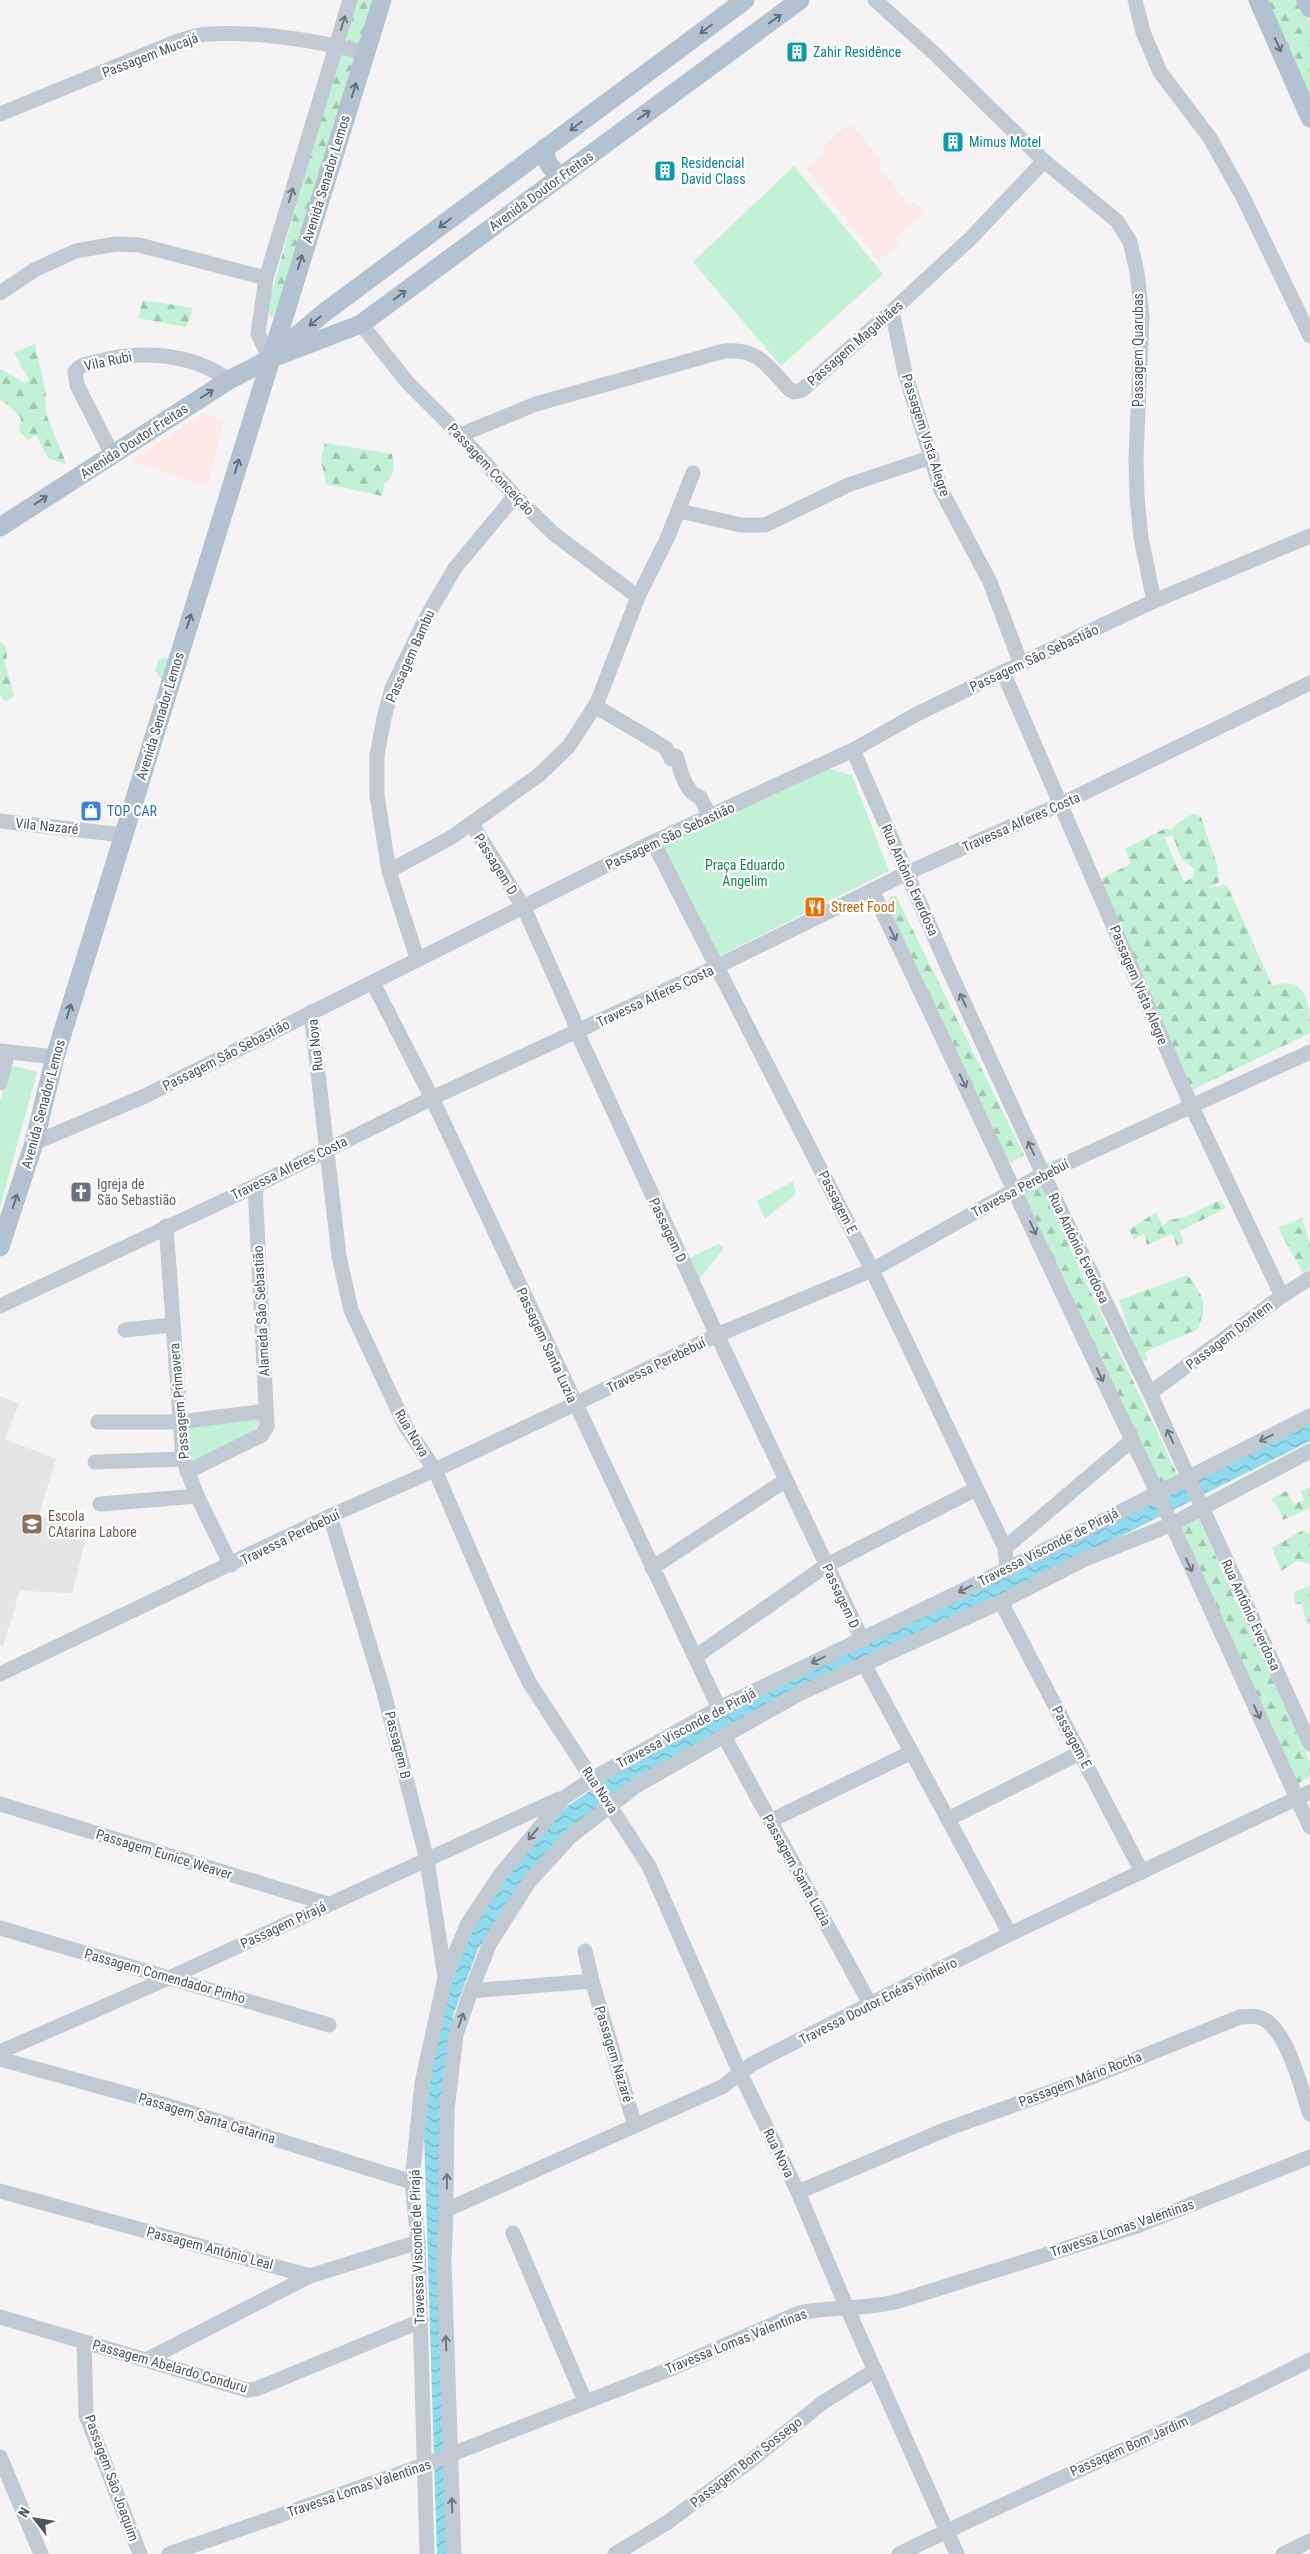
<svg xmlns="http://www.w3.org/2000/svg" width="1310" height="2554" font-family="'Roboto Condensed',sans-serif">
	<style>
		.education { fill: #e6e4e5 }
		.medical { fill: #fce8e6 }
		.green { fill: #c3f1d5 }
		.forest { fill: url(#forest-firs); fill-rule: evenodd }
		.water { fill: url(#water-waves) }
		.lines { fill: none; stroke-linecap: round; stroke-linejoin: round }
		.minor { stroke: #c1cad2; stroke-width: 15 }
		.major { stroke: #b3c2d1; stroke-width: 19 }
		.oneway { stroke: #64717d }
		.oneway2 { stroke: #6e7983 }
		.labels { text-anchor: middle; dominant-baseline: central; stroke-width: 4.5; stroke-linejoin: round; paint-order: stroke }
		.culture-label { font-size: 14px; fill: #0d838f; stroke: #fff; text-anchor: start }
		.street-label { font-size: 14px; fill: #4a5661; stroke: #fff }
		.shop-label { font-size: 14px; fill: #366cbe; stroke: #fff; text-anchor: start }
		.park-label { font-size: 14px; fill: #17864f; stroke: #fff }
		.food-label { font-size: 14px; fill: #c56008; stroke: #fff; text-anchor: start }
		.worship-label { font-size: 14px; fill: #5b616d; stroke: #fff; text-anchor: start }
		.education-label { font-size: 14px; fill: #785e54; stroke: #fff; text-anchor: start }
	</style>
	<defs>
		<pattern id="forest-firs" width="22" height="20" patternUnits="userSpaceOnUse" patternTransform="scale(1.25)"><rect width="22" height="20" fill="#c3f1d5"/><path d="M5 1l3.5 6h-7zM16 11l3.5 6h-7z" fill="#a0c6b0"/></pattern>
		<pattern id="water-waves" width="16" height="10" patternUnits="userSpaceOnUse" patternTransform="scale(1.25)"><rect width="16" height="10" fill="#90daee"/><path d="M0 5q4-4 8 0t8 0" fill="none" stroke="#78b4c4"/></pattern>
	</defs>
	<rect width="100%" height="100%" fill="#f5f3f3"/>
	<!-- education -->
	<polygon class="education" points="0,1396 19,1404 5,1439 56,1459 39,1515 87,1534 72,1593 20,1591 3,1646 0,1645"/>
	<!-- medical -->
	<g class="medical">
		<polygon points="848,125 854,128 882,161 878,167 909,205 914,202 925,212 894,239 900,245 878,260 806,168 826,152 823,147"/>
		<polygon points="204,413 224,420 206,487 132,461"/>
	</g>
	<!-- green -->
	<g class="green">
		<polygon points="794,166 883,274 781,366 693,262"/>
		<polygon points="169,658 169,679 161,679 155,670 159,659"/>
		<polygon points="829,769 852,775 889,871 718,957 657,842"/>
		<polygon points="10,1065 37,1072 0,1207 0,1101"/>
		<polygon points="793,1181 796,1194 765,1219 757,1201"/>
		<polygon points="719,1244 724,1248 699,1279 685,1260"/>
		<polygon points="264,1413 255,1431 193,1463 187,1460 184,1425"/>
	</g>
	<!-- forest -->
	<g class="forest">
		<polygon points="357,0 377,0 278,318 271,316 267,309 333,74"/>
		<polygon points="1265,0 1300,0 1310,24 1310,101"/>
		<polygon points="143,300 193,308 186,327 138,318"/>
		<path d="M 35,344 C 38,360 42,374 45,389 C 47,398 44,408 47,416 C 52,432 61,448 66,464 L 48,458 L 36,435 L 28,440 L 19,431 L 21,418 L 10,406 L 0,400 L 0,369 L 23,382 L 30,381 L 14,353 Z"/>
		<path d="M 325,443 L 392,454 C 395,466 395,476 384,484 L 382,496 L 326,484 L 321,460 Z"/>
		<polygon points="0,642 6,647 7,658 4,660 14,696 7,701 3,700 0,694"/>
		<path d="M 1194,813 L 1201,817 L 1217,865 L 1219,882 L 1208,888 L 1227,885 L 1272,985 C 1278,985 1286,982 1292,984 C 1310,989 1310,1017 1310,1033 L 1192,1090 L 1100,880 L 1131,863 L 1125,849 L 1164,829 L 1171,830 L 1179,822 ZM 1173,836 L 1181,858 L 1194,869 L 1193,878 L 1184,882 L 1164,837 Z"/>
		<polygon points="891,896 896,896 1024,1155 1007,1164 887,903"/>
		<polygon points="1040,1185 1177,1474 1158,1485 1021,1194"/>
		<polygon points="1220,1200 1226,1208 1180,1231 1184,1243 1177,1246 1172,1234 1147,1245 1144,1234 1134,1239 1129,1230 1156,1212 1163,1226 1169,1220 1185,1217"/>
		<polygon points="1302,1218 1310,1244 1310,1268 1303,1273 1278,1228"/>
		<path d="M 1188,1275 C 1204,1299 1208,1301 1198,1329 L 1145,1352 L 1148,1359 L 1140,1363 L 1119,1300 Z"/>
		<polygon points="1310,1487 1310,1508 1283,1520 1279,1509 1271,1499 1286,1491 1294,1504 1304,1500 1301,1492"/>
		<polygon points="1198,1518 1310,1762 1310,1777 1297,1784 1177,1528"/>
		<polygon points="1303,1530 1310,1534 1310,1564 1297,1561 1281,1571 1272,1548"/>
		<polygon points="1310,1586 1310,1623 1307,1625 1302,1604 1295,1604 1294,1592"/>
	</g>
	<!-- water -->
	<polygon class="water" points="1310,1422 1310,1441 640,1778 605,1799 537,1862 478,1949 454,2013 443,2080 452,2554 437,2554 424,2134 436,2023 469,1936 495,1888 545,1827 568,1806 639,1757"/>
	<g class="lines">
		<!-- minor -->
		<g class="minor">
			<polyline points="875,0 935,54 1044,161 1117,221 1130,242 1137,272 1142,316 1136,458 1137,497 1141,538 1154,601"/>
			<polyline points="1135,0 1143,32 1160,72 1210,138 1243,197 1310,336"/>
			<path d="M 0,114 L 178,41 C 187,39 198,34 208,34 C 257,31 317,41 365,53"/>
			<polyline points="0,293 36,269 76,251 116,244 139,245 266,278"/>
			<polyline points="892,311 905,373 941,490 990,582 1021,664"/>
			<polyline points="361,324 408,383 460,435 515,496 554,534 638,597"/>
			<polyline points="270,359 258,334 266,278 350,0"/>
			<path d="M 460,435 L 536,404 L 724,351 C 759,348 767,366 789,389 L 794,392 L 802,390 L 892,311 L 971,238 L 1044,161"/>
			<path d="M 112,454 L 77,385 L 75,372 C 80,364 90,363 99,361 C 143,350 191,353 229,380"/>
			<polyline points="679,511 741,525 765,525 848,485 932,457"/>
			<polyline points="1003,672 1191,1105 1282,1296"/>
			<path d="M 595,706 L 666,748 L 671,759 L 676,756 C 681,770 684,792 700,797 L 710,816"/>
			<polyline points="853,750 949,970 1043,1174 1150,1393 1310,1744"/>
			<polyline points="0,821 123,835"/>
			<polyline points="471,823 524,908 573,1018 577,1032 717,1335 862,1639"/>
			<polyline points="653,842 872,1270 1005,1548 1007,1569"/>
			<polyline points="389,871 452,837 539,775 569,746 597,703 638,597 667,539 693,473"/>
			<path d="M 872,890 C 969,1091 1061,1294 1158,1494 L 1310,1827"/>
			<polyline points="417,958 389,871 377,796 377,755 384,718 392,688 428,614 455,568 515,496"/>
			<polyline points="373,983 432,1098 719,1708"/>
			<polyline points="311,1012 339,1256 351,1310 406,1427 435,1470 505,1632 529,1682 649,1866 740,2073 798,2192 847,2308 957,2554"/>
			<polyline points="0,1051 55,1057"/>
			<polyline points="0,1083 8,1052"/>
			<polyline points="34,1143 145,1096 653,842 853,750 917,714 1003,672 1154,601 1310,536"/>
			<polyline points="166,1226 183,1459 197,1496 231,1565"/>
			<polyline points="0,1306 255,1186 432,1098 718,966 907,873 1061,804 1310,683"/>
			<polyline points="125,1330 172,1325"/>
			<polyline points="1150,1393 1282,1296 1310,1278"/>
			<polyline points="98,1422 179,1422 266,1411"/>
			<polyline points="95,1462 183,1459"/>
			<polyline points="187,1472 262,1435 267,1426 255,1186"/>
			<polyline points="100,1504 197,1496"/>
			<polyline points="330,1516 383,1689 427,1860 445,1977"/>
			<polyline points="1005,1548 1131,1441"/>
			<polyline points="652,1568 786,1480"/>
			<polyline points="1001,1602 1142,1872"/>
			<polyline points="695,1657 827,1565 976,1489"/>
			<polyline points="864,1664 1010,1934"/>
			<polyline points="0,1674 330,1516 435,1470 575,1404 717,1335 872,1270 1043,1174 1310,1052"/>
			<polyline points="724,1736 870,2004"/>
			<polyline points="0,1804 328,1904"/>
			<polyline points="948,1819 1080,1753"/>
			<polyline points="770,1821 912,1752"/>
			<polyline points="0,1928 329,2025"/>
			<polyline points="585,1951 592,1981 635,2126"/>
			<polyline points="471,1991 592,1981"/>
			<polyline points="0,2052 171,1977 559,1799"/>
			<polyline points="0,2059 163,2104 412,2182"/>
			<polyline points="0,2191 310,2276 418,2242"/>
			<path d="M 798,2192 L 947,2129 L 1089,2078 L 1240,2017 C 1251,2016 1261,2015 1269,2023 C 1290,2040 1301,2089 1310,2114"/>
			<polyline points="446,2210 722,2087 752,2064 870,2004 1010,1934 1310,1792"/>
			<polyline points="513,2233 585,2401"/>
			<polyline points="0,2317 247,2390 256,2389 421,2321"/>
			<polyline points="84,2342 86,2415 140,2554"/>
			<polyline points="148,2359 310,2276"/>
			<polyline points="0,2457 41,2554"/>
			<path d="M 169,2554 L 424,2465 L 673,2368 L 799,2313 C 832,2306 866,2310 899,2301 L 1137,2226 L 1310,2157"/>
			<polyline points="427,2554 418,2242 412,2182 422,2083 445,1978 467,1925 500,1875 565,1797 592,1779 719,1708 1007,1569 1310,1416"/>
			<polyline points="454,2554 444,2262 446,2210 447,2110 456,2035 471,1991 490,1943 529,1882 571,1836 636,1786 724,1736 801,1693 1001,1602 1085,1559 1170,1525 1310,1451"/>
			<polyline points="615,2554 668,2522 753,2459 822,2403 875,2370"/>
			<path d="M 899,2554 C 1035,2488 1175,2429 1310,2360"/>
			<polyline points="1283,2554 1310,2541"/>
		</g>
		<!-- major -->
		<g class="major">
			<polyline points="1258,0 1310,118"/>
			<polyline points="1306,0 1310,8"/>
			<path d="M 545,148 C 544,161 551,169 561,176"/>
			<polyline points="282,348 325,312 745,0"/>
			<polyline points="0,527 229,380 270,359 361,324 800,0"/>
			<polyline points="0,1247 34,1143 55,1057 382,0"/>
		</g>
	</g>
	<!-- one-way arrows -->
	<defs><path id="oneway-shaft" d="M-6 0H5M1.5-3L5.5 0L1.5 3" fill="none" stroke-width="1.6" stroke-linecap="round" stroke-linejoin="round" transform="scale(1.25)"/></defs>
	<g class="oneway">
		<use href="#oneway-shaft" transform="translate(775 19) rotate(-36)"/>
		<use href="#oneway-shaft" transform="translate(706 29) rotate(143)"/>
		<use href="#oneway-shaft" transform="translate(1278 45) rotate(66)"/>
		<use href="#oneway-shaft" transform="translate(354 90) rotate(-73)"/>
		<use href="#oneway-shaft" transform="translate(644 115) rotate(-36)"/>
		<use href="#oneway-shaft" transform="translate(576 126) rotate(143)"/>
		<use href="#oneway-shaft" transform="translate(445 223) rotate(143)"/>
		<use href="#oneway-shaft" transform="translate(300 262) rotate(-73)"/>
		<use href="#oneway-shaft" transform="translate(400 295) rotate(-36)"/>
		<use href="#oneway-shaft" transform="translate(315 321) rotate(140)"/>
		<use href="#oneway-shaft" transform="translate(207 394) rotate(-32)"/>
		<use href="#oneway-shaft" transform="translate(237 466) rotate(-73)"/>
		<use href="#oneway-shaft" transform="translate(41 500) rotate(-33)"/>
		<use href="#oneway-shaft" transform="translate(189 621) rotate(-73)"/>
		<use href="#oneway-shaft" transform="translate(69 1011) rotate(-73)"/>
		<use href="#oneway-shaft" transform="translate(15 1201) rotate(-72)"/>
	</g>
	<g class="oneway2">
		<use href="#oneway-shaft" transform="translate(343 23) rotate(-73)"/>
		<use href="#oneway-shaft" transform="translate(291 195) rotate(-73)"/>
		<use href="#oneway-shaft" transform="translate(893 934) rotate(64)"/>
		<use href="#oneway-shaft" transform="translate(963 1000) rotate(-115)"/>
		<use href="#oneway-shaft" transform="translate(963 1081) rotate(64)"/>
		<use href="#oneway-shaft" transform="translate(1031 1148) rotate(-115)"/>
		<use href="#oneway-shaft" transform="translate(1033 1228) rotate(65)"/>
		<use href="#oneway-shaft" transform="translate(1100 1375) rotate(65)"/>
		<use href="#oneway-shaft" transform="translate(1170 1436) rotate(-115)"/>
		<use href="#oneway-shaft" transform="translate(1266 1438) rotate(154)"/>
		<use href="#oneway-shaft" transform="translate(1189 1565) rotate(65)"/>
		<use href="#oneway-shaft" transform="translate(965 1589) rotate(154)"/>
		<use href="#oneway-shaft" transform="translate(818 1660) rotate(154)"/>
		<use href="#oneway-shaft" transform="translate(1257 1712) rotate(65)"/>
		<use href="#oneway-shaft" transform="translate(533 1834) rotate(130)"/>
		<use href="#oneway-shaft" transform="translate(461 2020) rotate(-71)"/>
		<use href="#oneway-shaft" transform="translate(447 2181) rotate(-90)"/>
		<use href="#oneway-shaft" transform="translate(446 2343) rotate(-92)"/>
		<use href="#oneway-shaft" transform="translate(452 2505) rotate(-92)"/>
	</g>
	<!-- icons -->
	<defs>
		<g id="building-square" transform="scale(1.125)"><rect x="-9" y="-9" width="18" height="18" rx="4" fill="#0f9aa8" stroke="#fff"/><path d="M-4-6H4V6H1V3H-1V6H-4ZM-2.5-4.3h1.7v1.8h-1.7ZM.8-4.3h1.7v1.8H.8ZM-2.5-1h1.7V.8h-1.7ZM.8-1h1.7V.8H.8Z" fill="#fff"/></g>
		<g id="shop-square" transform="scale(1.125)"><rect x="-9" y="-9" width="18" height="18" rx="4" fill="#3f7fe0" stroke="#fff"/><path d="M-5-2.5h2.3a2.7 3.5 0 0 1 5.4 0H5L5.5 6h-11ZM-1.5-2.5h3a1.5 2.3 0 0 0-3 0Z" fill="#fff"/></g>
		<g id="restaurant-square" transform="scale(1.125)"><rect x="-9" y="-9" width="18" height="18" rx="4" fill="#e8710a" stroke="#fff"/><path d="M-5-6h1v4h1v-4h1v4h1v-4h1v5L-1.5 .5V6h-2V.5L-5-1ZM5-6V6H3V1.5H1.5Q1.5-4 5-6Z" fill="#fff"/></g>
		<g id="church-square" transform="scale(1.125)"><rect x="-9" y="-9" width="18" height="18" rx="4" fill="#6b7280" stroke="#fff"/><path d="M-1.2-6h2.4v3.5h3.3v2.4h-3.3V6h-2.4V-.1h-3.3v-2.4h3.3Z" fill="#fff"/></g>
		<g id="school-square" transform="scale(1.125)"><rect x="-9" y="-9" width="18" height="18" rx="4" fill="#8d6e63" stroke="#fff"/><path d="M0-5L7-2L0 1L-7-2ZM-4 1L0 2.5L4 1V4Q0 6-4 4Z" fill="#fff"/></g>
	</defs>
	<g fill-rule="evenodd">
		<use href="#building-square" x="797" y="52"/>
		<use href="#building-square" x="953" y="142"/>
		<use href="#building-square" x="665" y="171"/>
		<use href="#shop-square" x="91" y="811"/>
		<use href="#restaurant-square" x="815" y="907"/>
		<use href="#church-square" x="81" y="1192"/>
		<use href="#school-square" x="32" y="1524"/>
	</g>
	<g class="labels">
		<!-- culture labels -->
		<g class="culture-label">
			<text x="813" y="52">Zahir Residênce</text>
			<text x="969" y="142">Mimus Motel</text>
			<text x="681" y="163">Residencial<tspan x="681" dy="16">David Class</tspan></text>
		</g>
		<!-- street labels -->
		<g class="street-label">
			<text transform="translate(150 55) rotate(-21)">Passagem Mucajá</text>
			<text transform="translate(326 179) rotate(-73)">Avenida Senador Lemos</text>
			<text transform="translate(541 191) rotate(-36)">Avenida Doutor Freitas</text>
			<text transform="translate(855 343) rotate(-41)">Passagem Magalhães</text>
			<text transform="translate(1138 350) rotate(-90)">Passagem Quarubas</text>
			<text transform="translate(108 361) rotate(-12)">Vila Rubi</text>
			<text transform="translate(926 435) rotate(72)">Passagem Vista Alegre</text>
			<text transform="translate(134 441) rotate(-33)">Avenida Doutor Freitas</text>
			<text transform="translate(491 469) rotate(47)">Passagem Conceição</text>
			<text transform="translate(410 656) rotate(-66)">Passagem Bambu</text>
			<text transform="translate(1034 658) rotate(-25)">Passagem São Sebastião</text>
			<text transform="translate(160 716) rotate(-73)">Avenida Senador Lemos</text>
			<text transform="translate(1021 822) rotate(-24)">Travessa Alferes Costa</text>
			<text transform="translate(47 826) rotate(6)">Vila Nazaré</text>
			<text transform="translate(670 836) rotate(-25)">Passagem São Sebastião</text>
			<text transform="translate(496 864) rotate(58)">Passagem D</text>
			<text transform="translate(910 880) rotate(66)">Rua Antônio Everdosa</text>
			<text transform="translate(1139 985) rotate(67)">Passagem Vista Alegre</text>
			<text transform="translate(655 996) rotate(-25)">Travessa Alferes Costa</text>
			<text transform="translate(315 1045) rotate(-96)">Rua Nova</text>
			<text transform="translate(226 1055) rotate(-27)">Passagem São Sebastião</text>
			<text transform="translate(43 1104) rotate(-75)">Avenida Senador Lemos</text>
			<text transform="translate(289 1168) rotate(-26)">Travessa Alferes Costa</text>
			<text transform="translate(1020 1188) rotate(-28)">Travessa Perebebuí</text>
			<text transform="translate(838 1202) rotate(63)">Passagem E</text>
			<text transform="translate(668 1230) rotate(65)">Passagem D</text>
			<text transform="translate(1079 1248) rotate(64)">Rua Antônio Everdosa</text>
			<text transform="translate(261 1311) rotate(-93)">Alameda São Sebastião</text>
			<text transform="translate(1229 1335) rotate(-37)">Passagem Dontem</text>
			<text transform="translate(547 1345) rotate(65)">Passagem Santa Luzia</text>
			<text transform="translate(656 1365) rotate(-26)">Travessa Perebebuí</text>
			<text transform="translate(179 1401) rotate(-95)">Passagem Primavera</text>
			<text transform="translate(412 1433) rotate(59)">Rua Nova</text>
			<text transform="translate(290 1537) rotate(-26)">Travessa Perebebuí</text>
			<text transform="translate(1048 1547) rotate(-27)">Travessa Visconde de Pirajá</text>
			<text transform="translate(841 1596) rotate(65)">Passagem D</text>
			<text transform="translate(1251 1615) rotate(65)">Rua Antônio Everdosa</text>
			<text transform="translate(686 1728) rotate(-28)">Travessa Visconde de Pirajá</text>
			<text transform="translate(1072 1737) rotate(62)">Passagem E</text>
			<text transform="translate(398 1745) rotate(76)">Passagem B</text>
			<text transform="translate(600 1790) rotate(56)">Rua Nova</text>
			<text transform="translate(164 1854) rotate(17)">Passagem Eunice Weaver</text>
			<text transform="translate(797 1870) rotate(61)">Passagem Santa Luzia</text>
			<text transform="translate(283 1925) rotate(-25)">Passagem Pirajá</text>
			<text transform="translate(165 1976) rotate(16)">Passagem Comendador Pinho</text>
			<text transform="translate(878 2001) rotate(-27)">Travessa Doutor Enéas Pinheiro</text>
			<text transform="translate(614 2054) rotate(73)">Passagem Nazaré</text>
			<text transform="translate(1080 2079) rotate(-21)">Passagem Mário Rocha</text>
			<text transform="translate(207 2118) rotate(17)">Passagem Santa Catarina</text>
			<text transform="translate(779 2153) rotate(64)">Rua Nova</text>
			<text transform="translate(1122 2228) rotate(-19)">Travessa Lomas Valentinas</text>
			<text transform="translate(417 2247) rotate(-92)">Travessa Visconde de Pirajá</text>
			<text transform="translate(210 2248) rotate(15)">Passagem Antônio Leal</text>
			<text transform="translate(736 2341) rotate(-22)">Travessa Lomas Valentinas</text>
			<text transform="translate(170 2366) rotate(16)">Passagem Abelardo Conduru</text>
			<text transform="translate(1129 2446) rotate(-24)">Passagem Bom Jardim</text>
			<text transform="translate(746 2462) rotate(-38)">Passagem Bom Sossego</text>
			<text transform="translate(112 2478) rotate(70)">Passagem São Joaquim</text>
			<text transform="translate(359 2488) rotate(-19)">Travessa Lomas Valentinas</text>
		</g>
		<!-- shop labels -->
		<g class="shop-label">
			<text x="107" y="811">TOP CAR</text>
		</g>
		<!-- park labels -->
		<g class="park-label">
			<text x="745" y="865">Praça Eduardo<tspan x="745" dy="16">Angelim</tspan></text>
		</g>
		<!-- food labels -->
		<g class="food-label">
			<text x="831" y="907">Street Food</text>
		</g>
		<!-- worship labels -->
		<g class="worship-label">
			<text x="97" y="1184">Igreja de<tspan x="97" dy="16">São Sebastião</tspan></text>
		</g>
		<!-- education labels -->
		<g class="education-label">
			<text x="48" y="1516">Escola<tspan x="48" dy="16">CAtarina Labore</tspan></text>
		</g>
	</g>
	<!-- north arrow -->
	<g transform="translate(35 2519) rotate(301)" stroke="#ffffff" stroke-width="4" paint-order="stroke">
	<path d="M0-4L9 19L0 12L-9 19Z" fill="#4a5661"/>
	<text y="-8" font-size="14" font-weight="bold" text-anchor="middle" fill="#4a5661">N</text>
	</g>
</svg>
